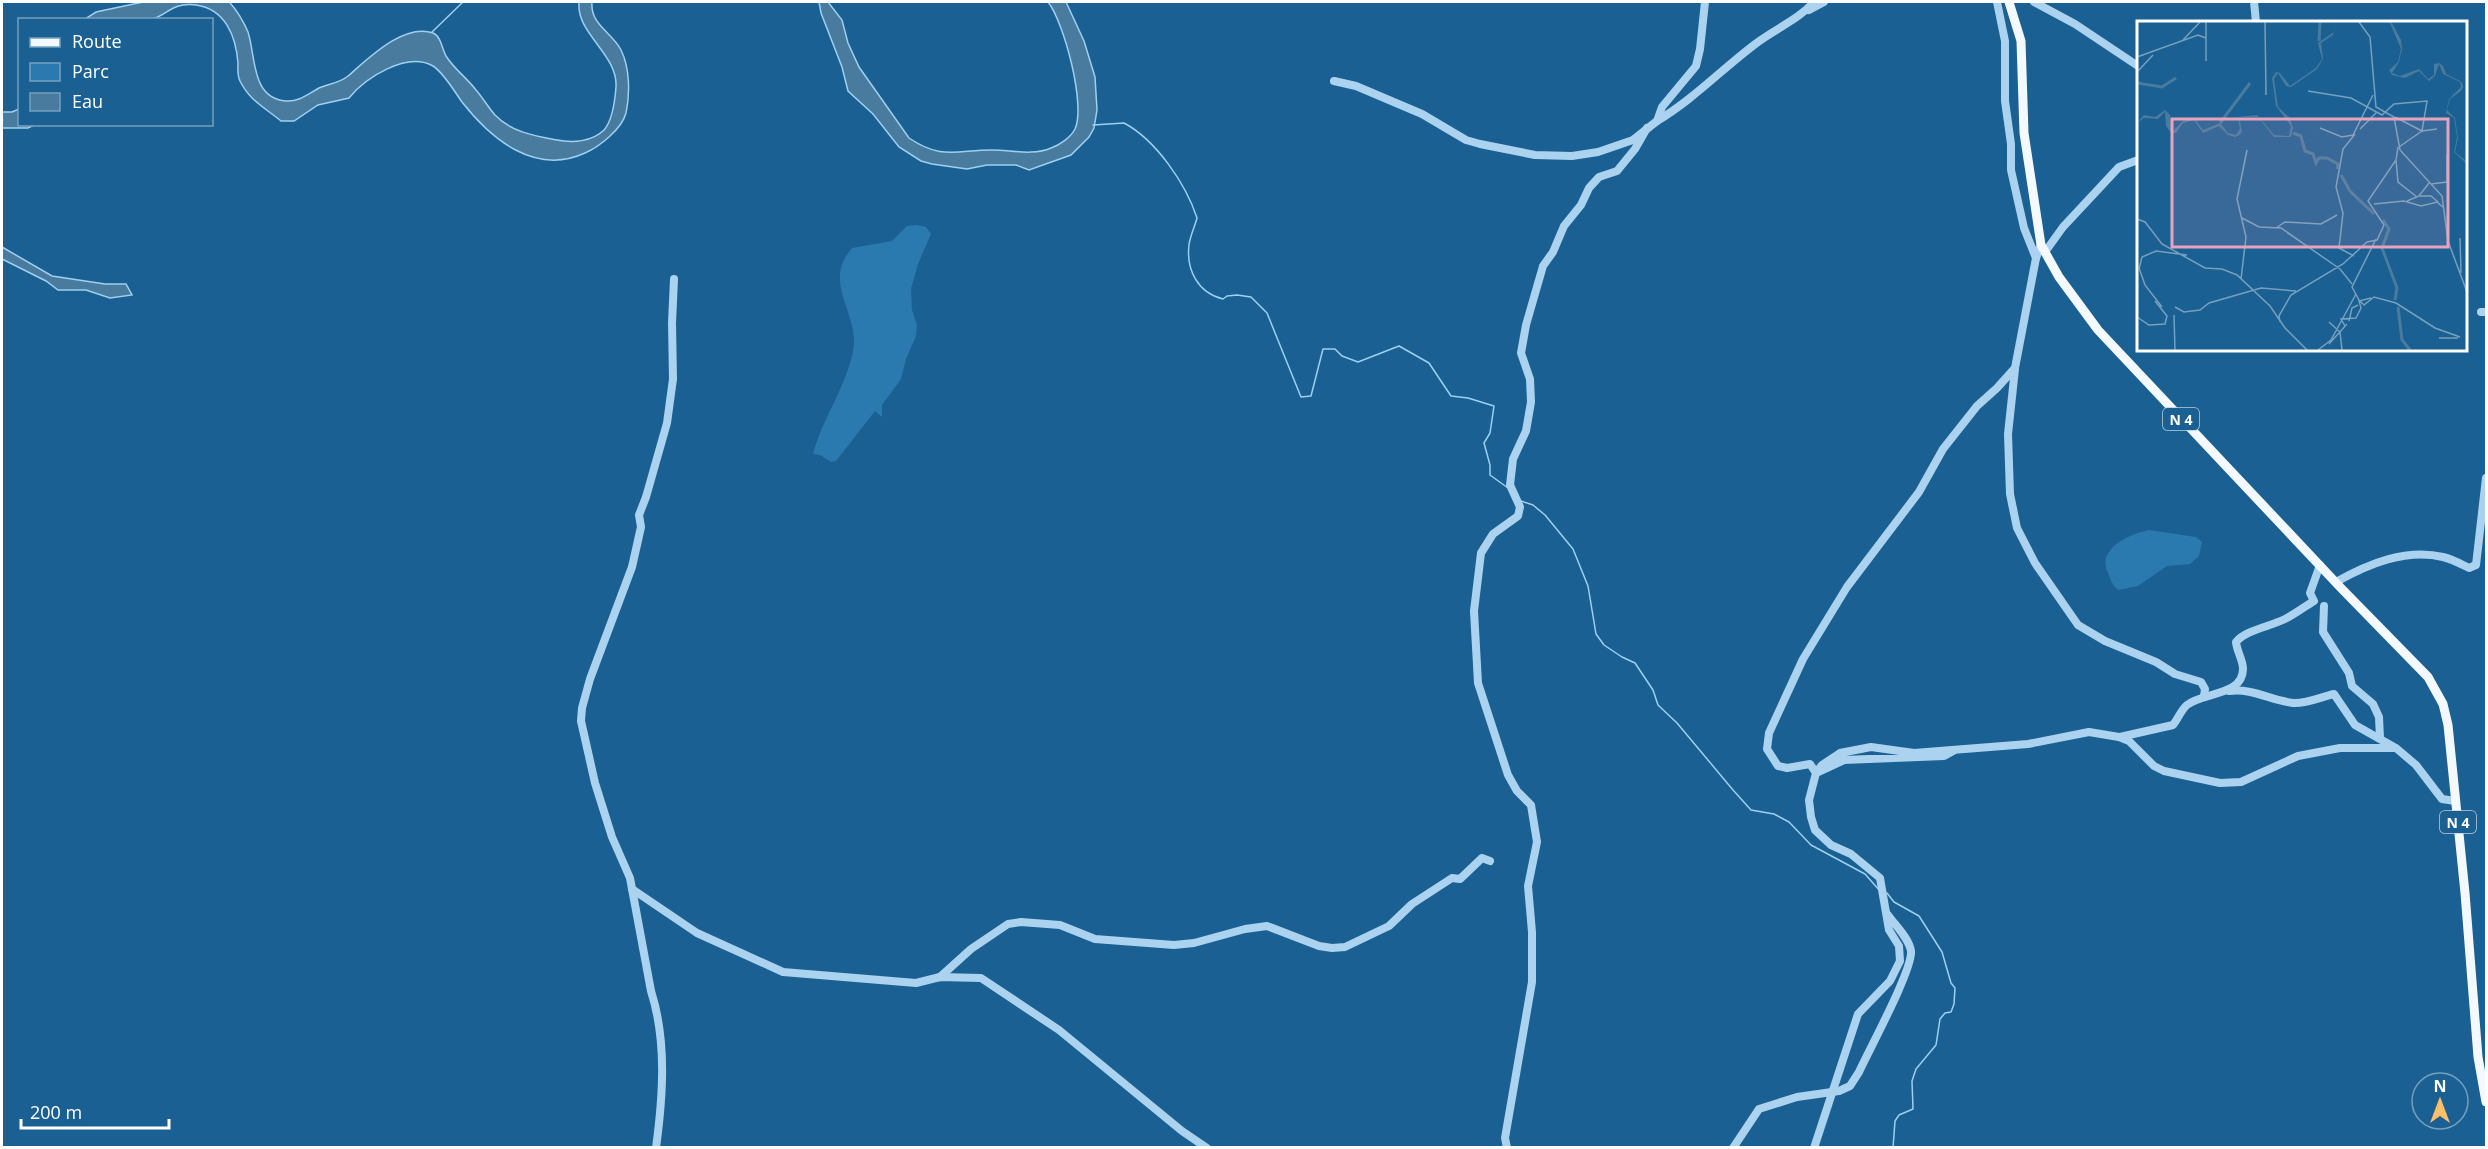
<svg xmlns="http://www.w3.org/2000/svg" width="2488" height="1149" font-family="'Open Sans',sans-serif">
	<style>
		.green { fill: #2a79af }
		.water { fill: #497b9e; stroke: #9dd0f1; stroke-width: 1.5 }
		.lines { fill: none; stroke-linecap: round; stroke-linejoin: round }
		.stream { stroke: #9dd0f1; stroke-width: 1.5 }
		.minor { stroke: #abd3ef; stroke-width: 8 }
		.major { stroke: #f3f9ff; stroke-width: 9 }
		.labels { text-anchor: middle; dominant-baseline: central; stroke-width: 4.5; stroke-linejoin: round; paint-order: stroke }
		.shield { fill: #1a6092; stroke: #bacfde; stroke-width: 1.5 }
		.shield-label { font-size: 14px; font-weight: bold; fill: #fff }
		.inset-river { fill: none; stroke: #497b9e; stroke-width: 3 }
		.inset-road { fill: none; stroke: #76a0be; stroke-width: 1.5 }
		.view { fill: #e7a3bd; fill-opacity: 0.15; stroke: #e7a3bd; stroke-width: 3 }
		.inset-edge { fill: none; stroke: #fff; stroke-width: 3 }
	</style>
	<rect width="100%" height="100%" fill="#1a6092"/>
	<!-- green -->
	<g class="green">
		<path d="M 917,225 L 926,227 L 931,234 L 918,264 L 911,289 L 912,310 L 917,325 L 916,336 L 906,359 L 901,379 L 882,405 L 882,417 L 875,411 L 836,461 L 831,462 L 820,455 L 813,454 C 822,418 854,374 854,340 C 853,307 824,280 852,248 L 892,241 L 907,226 Z"/>
		<path d="M 2149,530 L 2196,537 L 2202,542 L 2199,556 L 2190,564 L 2167,566 L 2138,586 L 2118,590 C 2112,585 2111,580 2108,573 C 2096,549 2129,534 2149,530 Z"/>
	</g>
	<!-- water -->
	<g class="water">
		<path d="M 143,2 L 229,2 C 236,9 244,22 248,32 C 256,57 251,98 286,101 C 299,102 308,94 319,88 C 328,84 340,83 348,76 C 368,59 403,23 433,33 C 441,36 442,49 446,56 C 454,69 467,78 476,90 C 483,98 488,107 495,115 C 511,132 535,136 557,140 C 572,143 592,142 604,130 C 613,120 615,100 616,87 C 618,54 576,34 579,2 L 592,2 C 590,25 612,32 621,50 C 630,68 630,94 626,113 C 622,129 599,147 585,153 C 535,176 491,139 462,102 C 454,91 444,73 433,66 C 407,51 365,78 349,98 L 318,105 L 294,121 L 281,121 C 264,107 250,101 240,81 C 237,75 238,69 238,63 C 236,36 225,9 196,5 C 170,2 168,16 149,20 C 129,23 105,20 85,19 L 96,12 Z"/>
		<path d="M 819,2 L 828,2 L 842,20 L 848,43 L 859,67 L 909,138 C 941,160 957,150 992,150 C 1011,150 1033,156 1051,148 C 1060,145 1071,137 1075,129 C 1086,105 1064,22 1048,2 L 1066,2 L 1084,41 L 1095,77 L 1097,110 L 1094,128 L 1089,137 L 1071,155 L 1029,170 L 1016,165 L 987,165 L 967,169 L 932,164 L 921,161 L 899,147 L 873,114 L 848,91 L 842,67 L 821,13 Z"/>
		<polygon points="19,109 20,124 34,125 28,128 2,128 2,112 12,112"/>
		<polygon points="2,247 52,276 105,284 126,284 132,295 110,298 86,290 58,290 46,281 2,259"/>
	</g>
	<g class="lines">
		<!-- stream -->
		<g class="stream">
			<polyline points="432,32 463,2"/>
			<path d="M 1093,125 L 1124,123 C 1156,140 1186,184 1197,218 C 1195,226 1190,236 1189,245 C 1186,270 1198,293 1223,299 L 1227,296 L 1237,295 L 1251,297 L 1267,313 L 1301,397 L 1311,396 L 1323,349 L 1335,349 L 1342,356 L 1358,362 L 1399,346 L 1429,363 L 1451,396 L 1468,398 L 1494,406 L 1490,433 L 1484,443 L 1490,465 L 1490,475 L 1508,488"/>
			<polyline points="1521,501 1533,505 1545,515 1573,549 1588,586 1596,634 1604,645 1622,657 1635,663 1653,690 1658,705 1677,723 1733,790 1751,810 1774,814 1789,822 1811,845 1865,874 1880,891"/>
			<polyline points="1887,893 1894,902 1919,916 1942,952 1951,983 1955,988 1954,1004 1951,1012 1945,1013 1940,1019 1936,1045 1916,1069 1912,1081 1913,1109 1899,1115 1895,1121 1893,1148"/>
		</g>
		<!-- minor -->
		<g class="minor">
			<polyline points="1997,2 2005,41 2005,101 2011,144 2011,170 2024,228 2036,258"/>
			<polyline points="2034,2 2075,24 2138,66"/>
			<polyline points="2254,2 2256,22"/>
			<polyline points="1809,10 1824,2"/>
			<polyline points="1334,81 1356,86 1422,114 1466,140 1480,144 1535,155 1572,156 1598,152 1633,140 1657,121 1662,107 1696,66 1700,49 1705,2"/>
			<path d="M 1657,121 C 1694,99 1724,67 1758,42 C 1777,28 1799,19 1814,2"/>
			<polyline points="2045,252 2063,227 2119,167 2138,160"/>
			<polyline points="2481,312 2486,312"/>
			<polyline points="2015,369 2008,434 2010,494 2017,528 2035,563 2078,625 2105,641 2156,662 2175,674 2201,682 2205,689 2204,696"/>
			<path d="M 2336,582 C 2368,564 2406,548 2443,557 C 2452,559 2461,564 2469,568 L 2476,565 L 2486,478"/>
			<polyline points="2324,606 2323,632 2349,673 2352,686 2373,704 2379,717 2380,738"/>
			<path d="M 2229,691 C 2253,688 2269,700 2293,703 C 2306,704 2321,697 2334,694 L 2355,725 L 2394,747"/>
			<path d="M 2120,737 L 2173,725 C 2178,719 2181,710 2187,705 C 2203,692 2243,696 2243,669 C 2243,660 2237,652 2236,642 C 2246,630 2269,627 2285,619 C 2295,614 2304,607 2314,601 L 2310,593 L 2320,565"/>
			<polyline points="1955,750 1944,756 1844,760 1816,773 1822,765 1840,753 1871,747 1914,753 2028,744 2089,732 2119,737 2129,741 2154,766 2164,771 2220,783 2241,782 2298,756 2340,748 2396,748 2416,765 2442,799 2455,801"/>
			<polyline points="632,889 697,933 783,972 916,983 940,977 981,978 1059,1030 1182,1131 1207,1148"/>
			<polyline points="940,977 971,949 1008,924 1021,922 1060,925 1095,939 1174,945 1194,943 1245,929 1267,926 1319,946 1332,948 1345,947 1389,926 1412,904 1452,878 1460,879 1482,858 1490,861"/>
			<path d="M 656,1148 C 663,1096 667,1041 651,991 L 630,878 L 612,837 L 595,783 L 581,721 L 582,708 L 590,679 L 632,567 L 641,527 L 639,515 L 646,497 L 667,423 L 673,379 L 672,323 L 674,279"/>
			<polyline points="1507,1148 1505,1138 1532,982 1532,932 1528,886 1537,842 1531,805 1517,791 1508,775 1478,683 1474,611 1481,553 1493,534 1518,516 1520,507 1510,485 1513,459 1526,431 1531,402 1530,379 1521,353 1526,325 1543,266 1553,252 1564,226 1581,205 1589,188 1599,177 1617,171 1635,149 1647,128"/>
			<path d="M 1733,1148 L 1759,1109 L 1797,1097 L 1839,1091 L 1850,1086 L 1859,1072 C 1869,1050 1913,969 1911,951 C 1909,938 1895,925 1888,915"/>
			<polyline points="1814,1148 1858,1014 1890,981 1900,961 1899,946 1889,930 1880,878 1851,854 1831,845 1815,830 1811,817 1809,800 1816,773 1810,764 1787,768 1778,766 1767,749 1769,733 1803,659 1847,587 1919,492 1943,449 1977,406 1997,388 2015,368 2036,258 2041,245"/>
		</g>
		<!-- major -->
		<polyline class="major" points="2009,2 2021,41 2024,133 2041,245 2059,277 2098,330 2340,587 2428,677 2443,704 2448,725 2465,893 2478,1057 2486,1102"/>
	</g>
	<g class="labels">
		<!-- shield labels -->
		<g class="shield">
			<rect x="2163" y="408" width="36" height="22" rx="4.5"/>
			<rect x="2440" y="811" width="36" height="22" rx="4.5"/>
		</g>
		<g class="shield-label">
			<text x="2181" y="419">N 4</text>
			<text x="2458" y="822">N 4</text>
		</g>
	</g>
	<!-- overview -->
	<g transform="translate(2137 21)">
		<rect width="330" height="330" fill="#1a6092"/>
		<path d="M 199,1 L 196,14 L 184,22 L 186,38 L 180,48 L 154,66 L 149,65 L 141,52 L 137,58 L 141,86 L 153,97 L 156,107 L 154,116 L 137,116 L 121,96 L 102,96 L 105,111 L 101,115 L 98,116 L 91,114 L 82,105 L 66,112 L 57,99 L 46,102 L 39,112 L 34,112 L 29,105 L 28,91 L 21,98 L 7,97 L 0,102 L 7,94 L 18,96 L 28,89 L 33,94 L 35,111 L 46,100 L 57,97 L 66,109 L 83,102 L 91,112 L 99,114 L 103,108 L 101,96 L 120,94 L 137,114 L 152,115 L 154,105 L 139,85 L 135,57 L 139,51 L 143,52 L 153,65 L 179,47 L 185,38 L 181,22 L 197,11 ZM 248,1 L 254,1 L 255,2 L 264,19 L 265,28 L 262,41 L 255,52 L 263,55 L 282,48 L 291,58 L 297,54 L 297,43 L 302,42 L 306,45 L 309,53 L 323,60 L 325,62 L 326,66 L 324,70 L 313,78 L 310,89 L 318,97 L 321,117 L 318,131 L 328,139 L 330,143 L 317,131 L 320,116 L 317,97 L 309,92 L 312,78 L 324,66 L 323,61 L 306,53 L 302,43 L 298,55 L 292,60 L 282,50 L 268,57 L 255,54 L 252,49 L 261,41 L 264,28 L 253,2 Z" fill="#497b9e"/>
		<path class="inset-river" d="M 182,20 L 183,1M 0,62 L 25,66 L 39,57M 83,102 L 113,62M 156,112 L 164,115 L 168,130 L 176,133 L 179,142 L 182,137 L 190,137 L 201,143 L 200,148M 204,154 L 213,170 L 237,193M 246,199 L 252,208 L 245,227 L 260,267 L 258,279M 261,286 L 265,319 L 273,329"/>
		<path class="inset-road" d="M 69,1 L 69,40M 128,1 L 129,74M 222,1 L 233,16 L 239,86 L 257,96 L 263,129 L 305,175 L 311,220 L 330,271M 46,19 L 63,1M 0,36 L 61,14 L 69,17M 0,51 L 16,34M 171,70 L 214,77 L 245,94 L 257,83 L 290,80 L 285,110 L 258,96M 183,107 L 205,116 L 216,114 L 236,74M 223,108 L 240,91M 262,126 L 285,110 L 300,108M 259,139 L 261,161 L 280,176M 294,163 L 310,161 L 310,133M 282,175 L 294,175 L 301,181M 270,180 L 282,175 L 292,162M 237,183 L 267,180 L 284,185 L 300,181 L 307,187M 105,197 L 122,206 L 144,207 L 203,248 L 215,263M 0,198 L 8,201 L 25,223 L 68,247 L 85,248 L 100,254 L 133,285 L 148,307 L 170,329M 139,207 L 148,201 L 184,203 L 200,194M 323,217 L 324,252M 239,218 L 215,266 L 222,279 L 227,284 L 237,276 L 259,282 L 298,307 L 323,316M 217,235 L 202,227 L 206,192 L 199,166 L 206,128 L 218,113M 2,247 L 8,264 L 25,286M 2,248 L 5,236 L 19,230 L 50,234M 104,258 L 109,216 L 100,178 L 110,129M 38,286 L 47,291 L 63,289 L 72,282 L 124,267 L 159,270M 37,294 L 38,329M 0,296 L 12,304 L 28,303 L 30,295 L 18,280M 212,300 L 215,287 L 221,284M 143,301 L 142,295 L 154,274 L 206,243 L 230,221 L 240,219 L 247,204 L 231,180 L 259,139 L 261,126M 192,301 L 203,311 L 205,329M 208,305 L 204,298 L 219,297 L 224,287 L 222,280 L 234,277M 302,317 L 321,317M 192,323 L 210,303M 181,329 L 194,319 L 219,273"/>
		<path class="view" d="M 35,98 L 311,98 L 311,226 L 35,226 Z"/>
		<rect width="330" height="330" class="inset-edge"/>
	</g>
	<!-- border -->
	<rect width="2488" height="1149" fill="none" stroke="#ffffff" stroke-width="6"/>
	<!-- legend -->
	<rect x="18" y="18" width="195" height="108" fill="#1a6092" stroke="#76a0be" stroke-width="1.5"/>
	<rect x="30" y="38" width="30" height="9" fill="#f3f9ff" stroke="#76a0be" stroke-width="1.5"/>
	<text x="72" y="48" font-size="18" fill="#ffffff">Route</text>
	<rect x="30" y="63" width="30" height="18" fill="#2a79af" stroke="#76a0be" stroke-width="1.5"/>
	<text x="72" y="78" font-size="18" fill="#ffffff">Parc</text>
	<rect x="30" y="93" width="30" height="18" fill="#497b9e" stroke="#76a0be" stroke-width="1.5"/>
	<text x="72" y="108" font-size="18" fill="#ffffff">Eau</text>
	<!-- north arrow -->
	<g transform="translate(2440 1101)"><circle r="28" fill="#1a6092" stroke="#76a0be" stroke-width="1.5"/>
	<path d="M0-4.5L10 22L0 15L-10 22Z" fill="#ffbe69"/>
	<text y="-9" font-size="16" font-weight="bold" text-anchor="middle" fill="#ffffff">N</text>
	</g>
	<!-- scale -->
	<path d="M21 1119v9h148v-9" fill="none" stroke="#ffffff" stroke-width="3"/>
	<text x="30" y="1119" font-size="18" fill="#ffffff" stroke="#1a6092" stroke-width="4.5" paint-order="stroke">200 m</text>
</svg>
